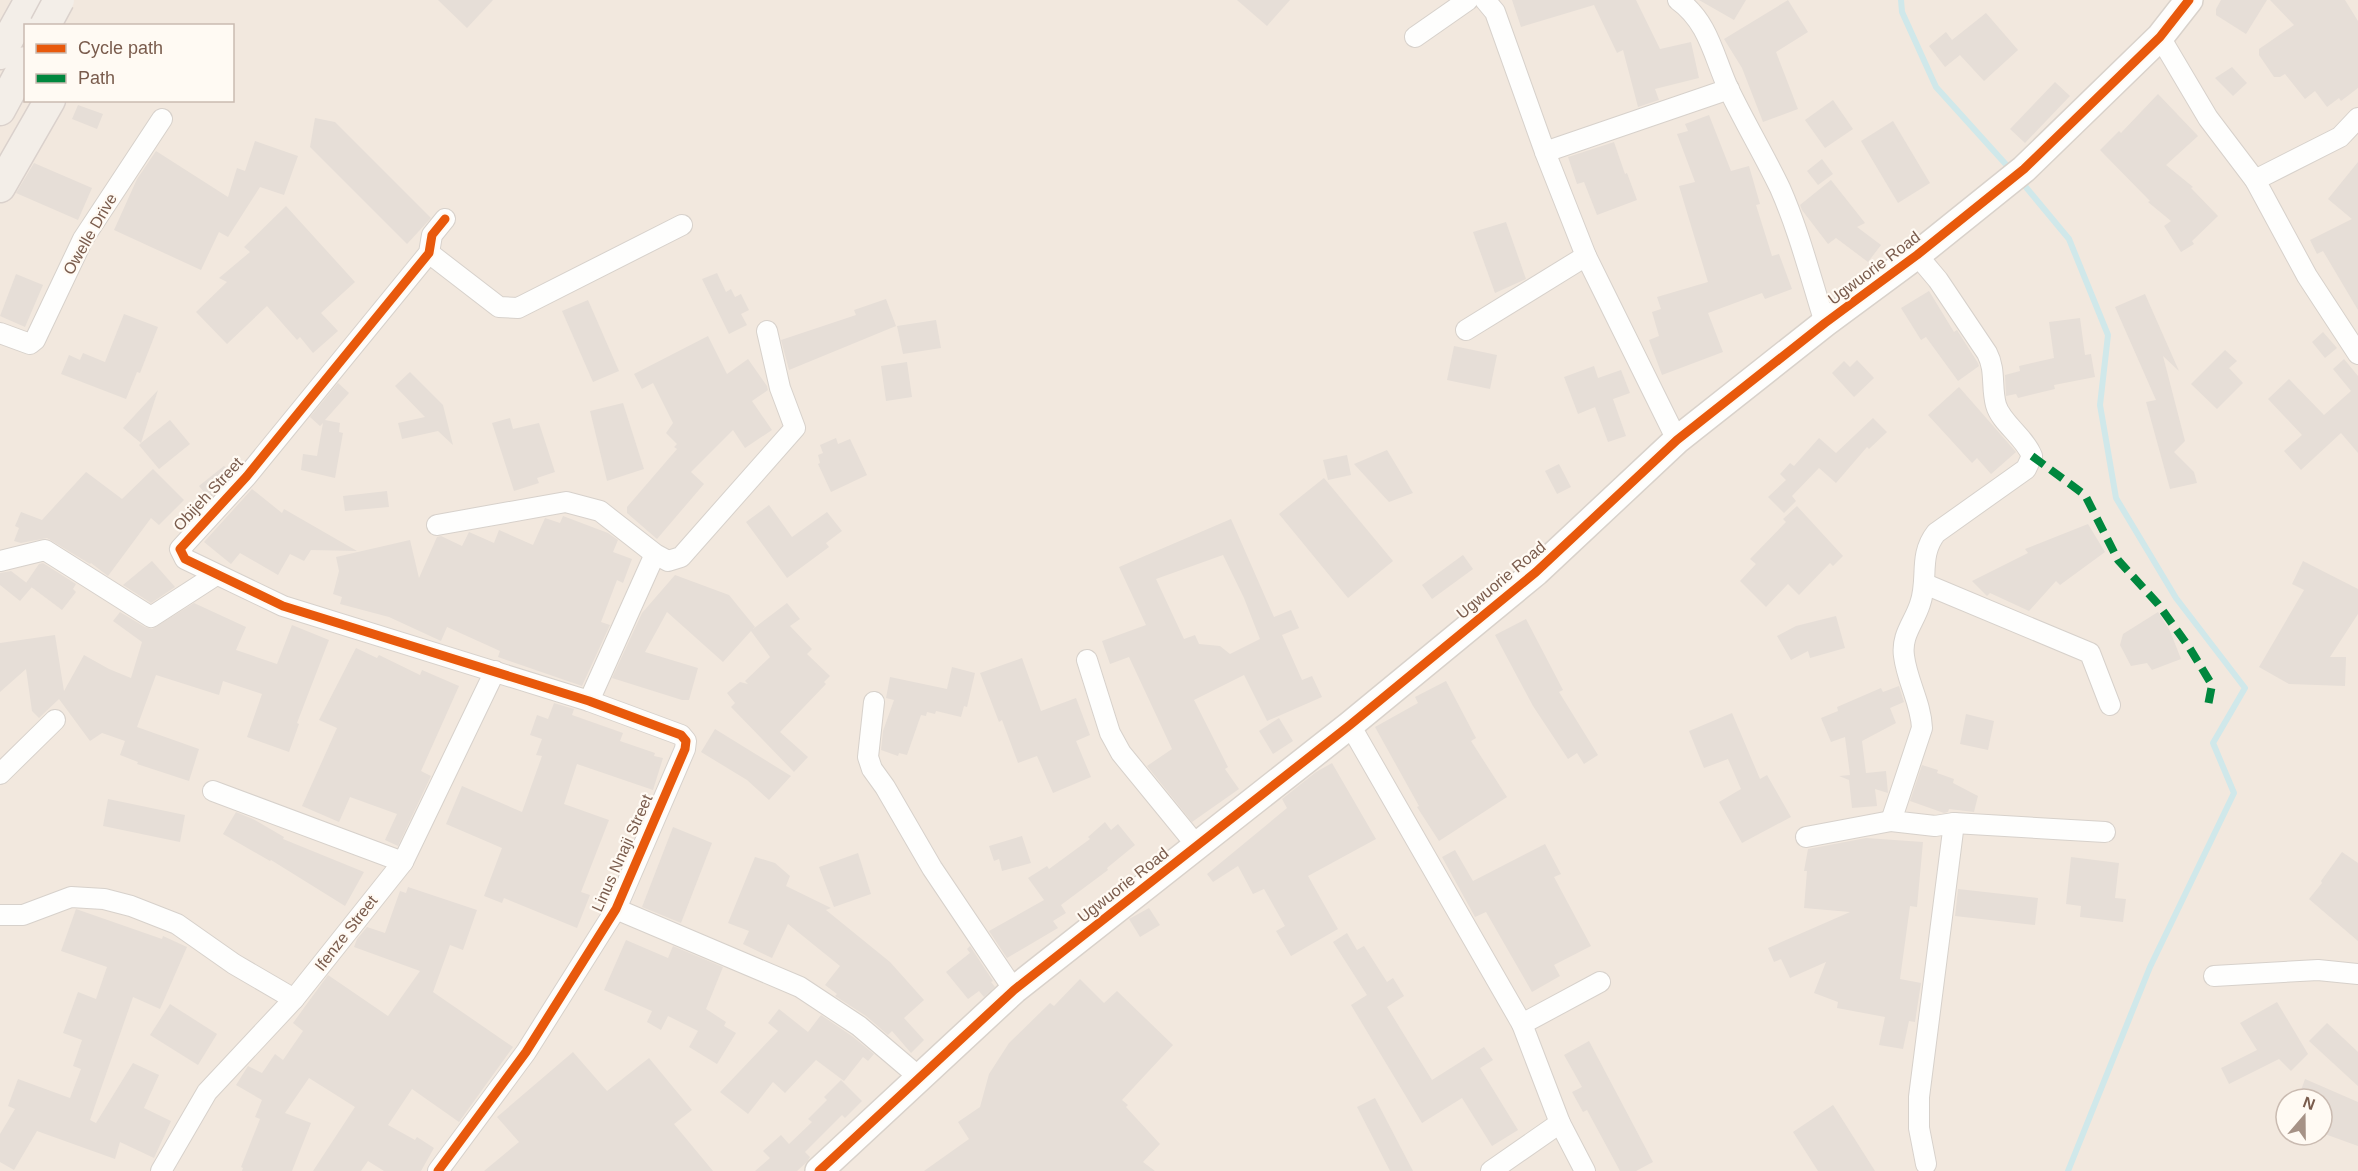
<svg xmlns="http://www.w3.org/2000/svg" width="2358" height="1171" font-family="Helvetica,sans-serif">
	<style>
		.residential { fill: #f2e8de; fill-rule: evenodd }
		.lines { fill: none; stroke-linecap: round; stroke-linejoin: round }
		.stream { stroke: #d0e8ea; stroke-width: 6 }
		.building { fill: #e6ded7; fill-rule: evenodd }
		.street-casing { stroke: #d7d1cb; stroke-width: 22 }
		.secondary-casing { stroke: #d9d2cb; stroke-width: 30 }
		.primary-casing { stroke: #dad1cc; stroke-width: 33 }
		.street { stroke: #fefefd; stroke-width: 20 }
		.secondary { stroke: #fefefd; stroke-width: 27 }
		.primary { stroke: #f3eee8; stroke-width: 30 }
		.primary-bridge-casing { stroke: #dad1cc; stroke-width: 33; stroke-linecap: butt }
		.primary-bridge { stroke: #f3eee8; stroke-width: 30 }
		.quiet { stroke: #00873e; stroke-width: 8; stroke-dasharray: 15 8; stroke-linecap: butt }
		.cycleway-casing { stroke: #fffaf3; stroke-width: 13 }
		.cycleway { stroke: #e8590c; stroke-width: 9 }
		.labels { text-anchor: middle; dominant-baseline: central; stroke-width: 4.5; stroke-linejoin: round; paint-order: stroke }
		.street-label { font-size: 16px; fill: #7a5c4d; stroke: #fffaf3 }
	</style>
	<rect width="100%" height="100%" fill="#f9f5f0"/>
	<!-- residential -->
	<path class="residential" d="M 0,0 L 2358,0 L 2358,1171 L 0,1171 ZM 26,26 L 232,26 L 232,100 L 26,100 ZM 2286,1099 L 2322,1099 L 2322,1135 L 2286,1135 Z"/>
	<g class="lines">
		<!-- stream -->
		<g class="stream">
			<polyline points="1901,0 1902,12 1936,87 2011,170"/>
			<polyline points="2020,180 2069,239 2108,335 2100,405 2116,498 2176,598 2245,688 2213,743 2234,793 2150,967 2068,1171"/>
		</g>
	</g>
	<!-- building -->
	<g class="building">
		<polygon points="438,0 493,0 467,28"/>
		<polygon points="1237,0 1290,0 1267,26"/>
		<polygon points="1512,0 1636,0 1660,49 1691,42 1699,78 1655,89 1659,100 1638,107 1623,50 1617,53 1594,5 1521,27"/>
		<polygon points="1699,0 1746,0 1734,20"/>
		<polygon points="1788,0 1808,32 1776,52 1798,109 1763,122 1742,68 1724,39"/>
		<polygon points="2221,0 2267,0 2246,34 2216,15 2216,9"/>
		<polygon points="2270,0 2345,0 2358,21 2358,88 2341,101 2339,98 2327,107 2315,91 2305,99 2285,74 2280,77 2274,77 2259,55 2259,49 2294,25"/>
		<polygon points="1986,13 2018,50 1984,81 1960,55 1945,67 1929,46 1946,32 1952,40"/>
		<polygon points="2232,67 2247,83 2233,96 2215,78"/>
		<polygon points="2055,82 2070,96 2025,143 2010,129"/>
		<polygon points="2158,94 2198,136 2166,165 2193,187 2191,188 2218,216 2192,241 2194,244 2181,252 2164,226 2171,221 2148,202 2150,201 2100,150 2119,131 2121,133"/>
		<polygon points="1833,100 1853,129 1825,148 1805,120"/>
		<polygon points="78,105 103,114 97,129 72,119"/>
		<polygon points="1709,115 1731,171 1749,166 1760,204 1756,205 1772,256 1779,254 1792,289 1765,299 1762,293 1708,313 1723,352 1662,375 1649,340 1659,336 1652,312 1661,309 1657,297 1708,282 1679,186 1695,182 1677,134 1688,131 1685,124"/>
		<polygon points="315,118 335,122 431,218 407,244 310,147"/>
		<polygon points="1893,121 1930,183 1898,203 1861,141"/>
		<polygon points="255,141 298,156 284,195 260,187 228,237 219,232 201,270 114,230 137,179 156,151 228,197 237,168 245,171"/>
		<polygon points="1614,142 1625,174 1627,173 1637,200 1597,215 1584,182 1577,184 1568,157"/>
		<polygon points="1822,159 1833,174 1818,185 1807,171"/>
		<polygon points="2358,162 2358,310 2323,251 2317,254 2310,240 2352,219 2328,199"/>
		<polygon points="34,163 92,188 78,220 16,193"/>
		<polygon points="1831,180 1865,223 1857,227 1881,245 1868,262 1836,238 1828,244 1802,210 1800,205"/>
		<polygon points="286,206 355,282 321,313 338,331 313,353 300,337 297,340 267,306 227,344 196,312 227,282 219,278 250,252 244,247"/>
		<polygon points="1506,222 1526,279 1495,293 1473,232"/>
		<polygon points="717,273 726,292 731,289 735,297 741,294 749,310 741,314 747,325 729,334 702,279"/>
		<polygon points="16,274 43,285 25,327 0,316"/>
		<polygon points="1929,291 1954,332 1957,330 1978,363 1979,366 1958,381 1926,337 1921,340 1901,308"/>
		<polygon points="2145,294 2179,371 2163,356 2185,441 2174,452 2194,472 2197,483 2170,489 2146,402 2156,400 2115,307"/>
		<polygon points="886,299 896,326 789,370 781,340 856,315 854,310"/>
		<polygon points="588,300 619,371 593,382 562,311"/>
		<polygon points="124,314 158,327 140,373 137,372 126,399 61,374 69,355 80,360 83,353 105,362"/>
		<polygon points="2080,318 2085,355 2091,354 2095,377 2054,385 2055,389 2018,398 2016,394 2006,396 2005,375 2020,371 2019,366 2054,358 2049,322"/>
		<polygon points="936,320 941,348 903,354 897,326"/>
		<polygon points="2323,332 2337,348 2325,358 2312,342"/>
		<polygon points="708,336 727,374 748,359 767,386 768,390 752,401 772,430 745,448 733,430 691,472 704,484 657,539 627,513 627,507 677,449 674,447 677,444 666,433 673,423 653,383 642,389 634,374"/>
		<polygon points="1454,346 1497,355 1490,389 1447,380"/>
		<polygon points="2225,350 2237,361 2229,368 2243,383 2217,409 2191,384"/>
		<polygon points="2344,359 2358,376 2358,453 2341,433 2301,470 2284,451 2302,435 2268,399 2289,379 2324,415 2351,391 2333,369"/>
		<polygon points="1857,360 1874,378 1854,397 1832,373 1844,361 1850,367"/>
		<polygon points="907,362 912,397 886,401 881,366"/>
		<polygon points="1594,366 1598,378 1621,370 1630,393 1613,399 1626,436 1608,442 1595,407 1578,414 1564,377"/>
		<polygon points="410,372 443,405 453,445 438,431 402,439 398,423 425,417 395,386"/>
		<polygon points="338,383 349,393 325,420 340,423 339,432 343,433 335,478 301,470 303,454 317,456 323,423 320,426 310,417"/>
		<polygon points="1959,387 2016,452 1991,474 1977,458 1972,463 1928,415"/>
		<polygon points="158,390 141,443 170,420 190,444 159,469 139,445 141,443 123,428"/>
		<polygon points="623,403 644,469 607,481 590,411"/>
		<polygon points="510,418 513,429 539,423 555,472 537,478 539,483 514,491 492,423"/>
		<polygon points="1873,418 1887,432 1869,449 1867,447 1836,483 1819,468 1792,496 1796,501 1784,513 1768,497 1786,480 1780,474 1790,463 1794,466 1819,438 1836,453"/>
		<polygon points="836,438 838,444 850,439 867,475 831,492 818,464 820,463 818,455 823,453 820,445"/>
		<polygon points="1387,450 1413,493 1389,502 1354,464"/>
		<polygon points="1347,455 1351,475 1328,480 1323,460"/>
		<polygon points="1559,464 1571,487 1557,494 1545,471"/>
		<polygon points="224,466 233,473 210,499 199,486"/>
		<polygon points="153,469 184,500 159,525 151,518 108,576 91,563 90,564 47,538 21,543 14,541 19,528 15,526 21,512 42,520 86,472 122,499"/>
		<polygon points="1324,478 1393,561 1348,598 1279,514"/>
		<polygon points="252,489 282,513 284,509 357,551 311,550 304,561 290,554 278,575 240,553 231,564 204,542"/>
		<polygon points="387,491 389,507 345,511 343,496"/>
		<polygon points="769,505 792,537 827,512 842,531 826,543 829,547 787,578 746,522"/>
		<polygon points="1797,506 1843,556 1833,566 1830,563 1799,595 1788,584 1766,607 1740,581 1756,564 1750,559 1786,522 1783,519"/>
		<polygon points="563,516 608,533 618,540 613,552 632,559 623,583 617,580 601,622 610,625 582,686 498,657 500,651 447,627 441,641 389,617 340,604 342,597 333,594 339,571 336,557 410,540 419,578 437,537 441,536 462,546 469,532 494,543 499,530 533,545 545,518 560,523"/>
		<path d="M 1231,519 L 1274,617 L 1291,610 L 1299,628 L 1282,635 L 1302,680 L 1312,676 L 1322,697 L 1267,721 L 1244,675 L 1194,700 L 1228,767 L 1225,769 L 1239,789 L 1192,822 L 1147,766 L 1172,749 L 1129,657 L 1110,664 L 1102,641 L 1146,625 L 1119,567 ZM 1223,555 L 1244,598 L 1260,639 L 1230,654 L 1220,646 L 1199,644 L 1195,635 L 1184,639 L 1156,579 Z"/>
		<polygon points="2088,524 2105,552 2060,585 2056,581 2029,611 1990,593 1987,596 1972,581 2028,553 2025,549"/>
		<polygon points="1463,555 1473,569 1432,599 1422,585"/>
		<polygon points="152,561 175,587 151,603 123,585"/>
		<polygon points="2303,561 2358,589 2358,614 2330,657 2346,657 2345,686 2289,684 2259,667 2304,590 2292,584"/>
		<polygon points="43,563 76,584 73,589 76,592 62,610 26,583 39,564"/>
		<polygon points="11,571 32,587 20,601 0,585 0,573"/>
		<polygon points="675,575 729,595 755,627 753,629 787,603 800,619 790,626 812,649 807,654 830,676 824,682 826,684 780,732 808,757 794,772 731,707 735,703 727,693 740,682 748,684 745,681 770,657 751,631 723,662 667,612 645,652 698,668 689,700 682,700 612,678 642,613"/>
		<polygon points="194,603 246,627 236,650 277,664 292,625 329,640 297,723 299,724 289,752 247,737 262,694 223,681 219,695 156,675 137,727 199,749 189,781 137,764 138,762 120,755 125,741 102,733 90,741 59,699 39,718 32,711 26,669 0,692 0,643 55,635 64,691 84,655 109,669 131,678 142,642 113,621 120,612 145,627 152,629"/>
		<polygon points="2158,612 2170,631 2181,659 2152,670 2147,663 2131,666 2120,645 2123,634"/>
		<polygon points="1836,616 1845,648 1810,658 1808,651 1791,660 1777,636 1796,626"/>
		<polygon points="1526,619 1563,690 1559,692 1598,755 1584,764 1577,753 1568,759 1533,706 1495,635"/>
		<polygon points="356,648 377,658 379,655 420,675 422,670 459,686 421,771 431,776 398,846 385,840 397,814 350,797 339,822 302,806 337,728 319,720"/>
		<polygon points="1022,658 1041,711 1076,698 1090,735 1076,741 1091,777 1053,793 1037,756 1018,763 1002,720 999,722 980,673"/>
		<polygon points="952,667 975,673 967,707 964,706 961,717 936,711 935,714 927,712 926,716 921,715 907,755 899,753 898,756 881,750 883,731 894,700 886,698 890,677 947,689"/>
		<polygon points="1446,681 1476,738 1471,741 1507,797 1439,841 1417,807 1419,806 1375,727 1418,703 1415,697"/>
		<polygon points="1899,686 1904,702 1890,708 1896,723 1862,741 1866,773 1886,771 1888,793 1875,789 1877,806 1852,808 1849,780 1839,776 1850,775 1845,737 1831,742 1821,718 1838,711 1837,707 1881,688 1883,692"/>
		<polygon points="554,703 574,709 572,715 623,733 620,741 655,753 654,756 663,758 653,790 577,764 564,804 609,820 581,892 590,895 577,928 504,898 502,903 484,896 502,848 446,824 462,786 522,812 542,756 536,755 542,739 530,735 537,715 548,719"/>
		<polygon points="1732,713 1760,779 1767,775 1791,817 1742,843 1719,802 1741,789 1728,759 1704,768 1689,731"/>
		<polygon points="1966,714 1994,721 1988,750 1960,744"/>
		<polygon points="1279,718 1293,741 1273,754 1259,731"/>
		<polygon points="715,729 791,776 769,800 747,780 701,752"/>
		<polygon points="1332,763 1376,839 1308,876 1338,929 1291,956 1276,931 1285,926 1264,889 1253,894 1238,866 1213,882 1207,874 1287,808 1282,799 1316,772"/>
		<polygon points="1922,765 1938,770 1937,773 1954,779 1953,783 1978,796 1974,812 1949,809 1948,812 1944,813 1910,801"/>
		<polygon points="108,799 185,815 180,842 103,826"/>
		<polygon points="236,812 253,819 284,837 283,839 364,872 345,906 271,860 270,861 223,834"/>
		<polygon points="1105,822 1111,830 1118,824 1135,845 1107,868 1108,870 1061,905 1066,913 1053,921 1058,928 1007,958 989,931 1044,900 1028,878 1047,866 1049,869 1090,839 1088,837"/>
		<polygon points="673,827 712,843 681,923 642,907"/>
		<polygon points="1022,836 1031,863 1002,871 999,859 994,861 989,846"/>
		<polygon points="1866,838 1923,842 1917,907 1910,906 1900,979 1921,983 1915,1022 1909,1021 1903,1049 1879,1045 1885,1017 1837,1008 1838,1002 1814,993 1826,962 1790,978 1781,959 1774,962 1768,948 1850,912 1804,908 1807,871 1804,871 1808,849"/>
		<polygon points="1545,844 1561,874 1554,877 1591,946 1554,965 1560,976 1532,992 1486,912 1475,917 1442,857 1455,850 1473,881"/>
		<polygon points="2342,852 2358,863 2358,941 2309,899 2322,883 2321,881"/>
		<polygon points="858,853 871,894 834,907 819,867"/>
		<polygon points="755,857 775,863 790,876 786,886 831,908 826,910 890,962 924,1000 904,1018 924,1040 911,1053 892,1031 888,1035 866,1016 835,996 837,994 825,985 840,966 788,924 772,958 743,944 749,931 728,923"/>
		<polygon points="2071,857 2119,863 2115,898 2126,899 2123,922 2080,917 2081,906 2066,904"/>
		<polygon points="408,887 477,910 463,950 450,945 433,992 513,1047 459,1122 412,1089 388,1125 415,1140 417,1137 434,1148 421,1171 384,1171 368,1161 361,1171 313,1171 355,1107 309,1078 285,1113 311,1123 292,1171 242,1171 243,1168 241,1167 260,1119 255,1117 262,1100 236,1085 248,1066 262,1073 275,1054 283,1060 303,1031 293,1023 328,975 388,1016 420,971 354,947 357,939 367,927 385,933 400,891 406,893"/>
		<polygon points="1958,889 2038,898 2035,925 1955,916"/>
		<polygon points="1149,908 1160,925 1140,937 1129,919"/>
		<polygon points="76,909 162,939 163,936 187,947 160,1009 133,997 90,1120 96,1123 133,1063 159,1075 144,1108 171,1121 154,1158 120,1142 115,1159 37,1131 14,1170 0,1162 0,1134 15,1109 8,1106 18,1079 70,1098 81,1069 73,1066 82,1040 63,1033 78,992 96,999 107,967 61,951"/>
		<polygon points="1347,933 1357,950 1364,946 1387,982 1393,978 1404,996 1387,1007 1432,1080 1484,1047 1493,1060 1480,1068 1518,1130 1492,1146 1462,1098 1422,1123 1351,1005 1367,995 1333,942"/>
		<polygon points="626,940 668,958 673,946 723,967 706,1009 726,1022 724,1026 736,1033 717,1064 689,1047 698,1031 668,1016 661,1030 647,1022 652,1011 604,990"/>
		<polygon points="970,946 993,981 991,982 995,987 984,997 979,991 968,999 946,972 970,953 967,949"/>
		<polygon points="1080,979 1104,1003 1117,991 1173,1045 1122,1100 1128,1105 1126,1107 1160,1144 1143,1162 1155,1171 924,1171 969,1139 958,1122 980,1107 989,1074 1009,1043 1050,1003 1054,1006"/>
		<polygon points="2277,1002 2308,1054 2291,1071 2279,1059 2229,1084 2221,1068 2257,1050 2240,1023"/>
		<polygon points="170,1004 217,1034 198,1065 150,1035"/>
		<polygon points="779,1009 808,1032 821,1015 852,1036 874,1054 868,1061 863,1057 844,1081 816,1060 785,1093 773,1082 748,1114 720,1092 778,1031 768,1023"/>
		<polygon points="2327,1023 2358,1052 2358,1086 2309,1041"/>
		<polygon points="1589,1041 1653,1162 1636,1171 1620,1171 1587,1110 1583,1112 1572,1092 1582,1087 1564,1055"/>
		<polygon points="573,1052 607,1091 649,1058 692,1110 674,1124 713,1171 484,1171 519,1142 497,1117"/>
		<polygon points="2305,1079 2358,1102 2358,1146 2322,1133 2322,1099 2298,1099"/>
		<polygon points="841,1080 862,1101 845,1118 842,1115 805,1152 810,1157 807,1162 797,1171 755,1171 770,1158 763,1151 781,1135 789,1144 812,1122 808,1119 827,1100 824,1097"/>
		<polygon points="1375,1098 1413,1171 1390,1171 1357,1107"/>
		<polygon points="1833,1105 1837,1111 1875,1171 1818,1171 1793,1132"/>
	</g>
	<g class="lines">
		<!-- street casing -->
		<g class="street-casing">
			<g id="street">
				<polyline points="1485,0 1495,12 1545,152 1586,256 1677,440"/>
				<path d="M 1678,0 C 1709,22 1714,58 1729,90 C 1745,123 1764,155 1780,188 C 1799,231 1811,279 1825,323"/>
				<polyline points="1415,37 1468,0"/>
				<polyline points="2160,37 2208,118 2255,180 2307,276 2358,354"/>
				<polyline points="1545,152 1729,89"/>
				<polyline points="2255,180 2340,137 2358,118"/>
				<polyline points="429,253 499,307 518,308 682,225"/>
				<path d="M 1917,255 L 1938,280 L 1987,353 C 1996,370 1991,387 1996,405 C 2001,423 2024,436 2032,456 L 2026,469 L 1936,533 C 1918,556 1929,579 1920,604 C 1914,623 1901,635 1904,656 C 1907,681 1921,703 1922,728 L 1891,821 L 1935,826 L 1954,823 L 1919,1097 L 1919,1128 L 1926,1164"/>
				<polyline points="1466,330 1586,256"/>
				<polyline points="0,333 30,344 35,340 83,239 162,119"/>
				<polyline points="437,525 566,502 600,511 655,554 668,561 681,557 795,428 780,388 767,331"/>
				<polyline points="0,561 45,550 151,617 216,575"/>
				<polyline points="1925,584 2090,653 2110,705"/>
				<polyline points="1087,660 1110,733 1121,753 1197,846"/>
				<polyline points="589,701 655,554"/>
				<polyline points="874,702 868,757 872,769 885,787 932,868 1014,990"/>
				<polyline points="1350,725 1522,1024 1560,1123 1585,1171"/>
				<polyline points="0,774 55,720"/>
				<polyline points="213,791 403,862"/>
				<polyline points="1954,823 2105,832"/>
				<polyline points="1806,837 1891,821"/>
				<polyline points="616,909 800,987 859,1026 919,1077"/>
				<polyline points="0,915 23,915 71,897 104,899 131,906 177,924 234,964 294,999"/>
				<polyline points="2214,976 2318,970 2358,974"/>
				<polyline points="1522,1024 1600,982"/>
				<polyline points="161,1171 207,1092 294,999 403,862 495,671"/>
				<polyline points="438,1171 526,1052 616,909 685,749 686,741 681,735 589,701 283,606 185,559 180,549 247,476 429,253 432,235 445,219"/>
				<polyline points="1491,1171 1560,1123"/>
			</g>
		</g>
		<!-- secondary casing -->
		<g class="secondary-casing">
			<polyline id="secondary" points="819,1171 1014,990 1350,725 1536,572 1677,440 1825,323 1917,255 2024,169 2160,37 2189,0"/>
		</g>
		<!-- primary casing -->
		<g class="primary-casing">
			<g id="primary">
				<polyline points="0,54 30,0"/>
				<polyline points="0,110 26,62"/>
				<polyline points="0,187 50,100"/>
			</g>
		</g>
		<!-- street -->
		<use href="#street" class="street"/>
		<!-- secondary -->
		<use href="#secondary" class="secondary"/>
		<!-- primary -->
		<use href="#primary" class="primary"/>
		<!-- primary-bridge casing -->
		<g class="primary-bridge-casing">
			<polyline id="primary-bridge" points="45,26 59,0"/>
		</g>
		<!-- primary-bridge -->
		<use href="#primary-bridge" class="primary-bridge"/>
		<!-- quiet -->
		<polyline class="quiet" points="2032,456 2085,495 2118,560 2158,604 2189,647 2212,685 2207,711"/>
		<!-- cycleway casing -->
		<g class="cycleway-casing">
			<g id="cycleway">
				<polyline points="438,1171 526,1052 616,909 685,749 686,741 681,735 589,701 283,606 185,559 180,549 247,476 429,253 432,235 445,219"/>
				<polyline points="819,1171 1014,990 1350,725 1536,572 1677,440 1825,323 1917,255 2024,169 2160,37 2189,0"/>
			</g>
		</g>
		<!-- cycleway -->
		<use href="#cycleway" class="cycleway"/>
	</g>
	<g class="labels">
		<!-- street labels -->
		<g class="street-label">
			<text transform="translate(90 234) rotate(-60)">Owelle Drive</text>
			<text transform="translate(1874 268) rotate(-37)">Ugwuorie Road</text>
			<text transform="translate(208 494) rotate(-47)">Obijeh Street</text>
			<text transform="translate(1501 580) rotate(-40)">Ugwuorie Road</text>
			<text transform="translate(622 853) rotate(-66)">Linus Nnaji Street</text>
			<text transform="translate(1123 885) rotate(-38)">Ugwuorie Road</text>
			<text transform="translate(346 933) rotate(-52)">Ifenze Street</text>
		</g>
	</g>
	<!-- legend -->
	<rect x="24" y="24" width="210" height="78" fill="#fffaf3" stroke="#cabbb1" stroke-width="1.5"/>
	<rect x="36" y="44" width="30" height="9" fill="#e8590c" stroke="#cabbb1" stroke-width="1.5"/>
	<text x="78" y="54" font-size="18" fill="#7a5c4d">Cycle path</text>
	<rect x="36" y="74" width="30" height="9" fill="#00873e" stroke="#cabbb1" stroke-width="1.5"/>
	<text x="78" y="84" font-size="18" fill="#7a5c4d">Path</text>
	<!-- north arrow -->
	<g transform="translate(2304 1117) rotate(20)"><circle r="28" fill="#fffaf3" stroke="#cabbb1" stroke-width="1.5"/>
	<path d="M0-4.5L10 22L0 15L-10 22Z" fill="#a69286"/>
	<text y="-9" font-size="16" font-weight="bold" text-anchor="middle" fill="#7a5c4d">N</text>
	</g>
</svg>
